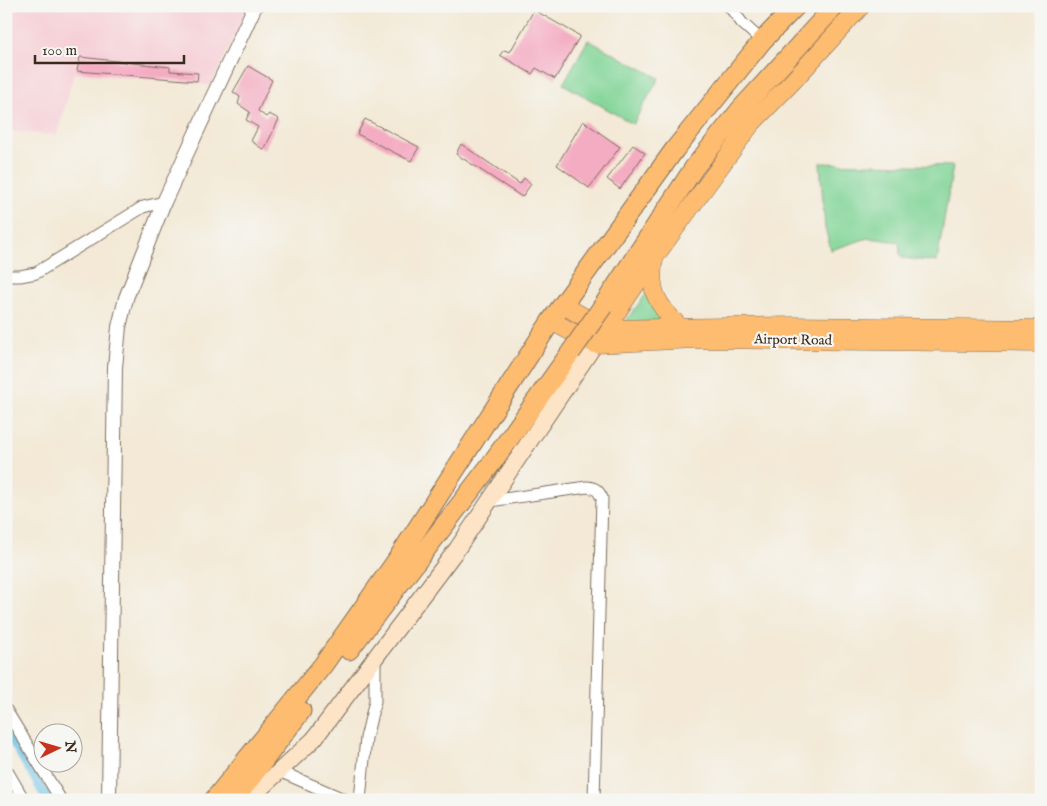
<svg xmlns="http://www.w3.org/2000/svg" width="1047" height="806" font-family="'IM FELL English',serif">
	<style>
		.built { fill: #f6cfd7 }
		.green { fill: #80d496; stroke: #5e7f5a }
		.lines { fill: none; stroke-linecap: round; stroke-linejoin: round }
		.canal { stroke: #65c0e3; stroke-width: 10 }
		.building { fill: #f4acc2 }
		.minor-casing { stroke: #7b6d5e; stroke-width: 13 }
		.tertiary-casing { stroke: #7b6d5e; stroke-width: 16 }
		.secondary-casing { stroke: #7b6d5e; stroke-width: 18 }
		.primary-casing { stroke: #7b6d5e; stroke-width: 19 }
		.trunk-casing { stroke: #7b6d5e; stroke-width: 21 }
		.minor { stroke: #fff; stroke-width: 11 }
		.tertiary { stroke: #fff; stroke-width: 14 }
		.secondary { stroke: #fee4c6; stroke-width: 16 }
		.primary { stroke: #fdbc70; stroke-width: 18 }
		.trunk { stroke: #fdbc70; stroke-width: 19 }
		.trunk-bridge-casing { stroke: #7b6d5e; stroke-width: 21; stroke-linecap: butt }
		.trunk-bridge { stroke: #fdbc70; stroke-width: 19 }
		.labels { text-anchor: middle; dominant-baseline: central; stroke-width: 4.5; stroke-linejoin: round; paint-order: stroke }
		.street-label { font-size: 14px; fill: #3b2a1e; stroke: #f6f6f2 }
	</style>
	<rect width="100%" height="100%" fill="#f6f6f2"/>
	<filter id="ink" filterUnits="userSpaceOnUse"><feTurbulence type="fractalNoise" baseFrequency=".02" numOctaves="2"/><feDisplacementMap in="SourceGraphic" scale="10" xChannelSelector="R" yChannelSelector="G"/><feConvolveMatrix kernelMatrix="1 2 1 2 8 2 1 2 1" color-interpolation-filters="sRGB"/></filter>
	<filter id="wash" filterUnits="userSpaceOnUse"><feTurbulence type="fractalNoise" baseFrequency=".0096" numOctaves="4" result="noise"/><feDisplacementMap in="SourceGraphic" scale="20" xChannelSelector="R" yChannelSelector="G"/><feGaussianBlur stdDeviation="1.12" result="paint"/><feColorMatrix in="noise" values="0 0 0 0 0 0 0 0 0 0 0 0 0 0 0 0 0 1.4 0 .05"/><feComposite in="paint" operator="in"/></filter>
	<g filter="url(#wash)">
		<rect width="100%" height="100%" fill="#f3e9d6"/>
		<!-- built -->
		<polygon class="built" points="6,6 249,6 211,85 74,73 57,135 6,131"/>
		<!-- green -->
		<g class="green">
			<polygon points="588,40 659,78 633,124 563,84"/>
			<polygon points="820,163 953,166 937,262 903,258 900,254 899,242 868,238 831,250 825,228"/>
			<polygon points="647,293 662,317 660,322 629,322 627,319"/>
		</g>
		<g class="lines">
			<!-- canal -->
			<polyline class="canal" points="6,729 48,800"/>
		</g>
		<g id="blocks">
			<!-- building -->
			<g class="building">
				<polygon points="534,10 580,36 555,79 536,68 532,74 500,55 504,50 510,52"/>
				<polygon points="80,57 170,67 170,71 198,73 197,81 77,71"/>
				<polygon points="248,66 272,80 258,111 266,117 269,114 279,119 264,150 251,141 258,127 246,120 250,112 238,104 240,97 233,92"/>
				<polygon points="365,119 419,147 411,161 357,134"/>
				<polygon points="583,121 620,147 589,188 557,165"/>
				<polygon points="461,144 520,184 524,178 531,184 522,197 456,154"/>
				<polygon points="633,145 645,153 620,189 607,179"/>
			</g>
		</g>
	</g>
	<g filter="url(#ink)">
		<use href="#blocks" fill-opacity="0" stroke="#7b6d5e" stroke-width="1"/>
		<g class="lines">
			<!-- minor casing -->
			<g class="minor-casing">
				<g id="minor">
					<polyline points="729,6 742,23 762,41"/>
					<polyline points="6,276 20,276 36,273 143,207 164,202"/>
					<path d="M 490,501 L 587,487 C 596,488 598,490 602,498 L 594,800"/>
					<polyline points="6,710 61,800"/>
					<polyline points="6,769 24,800"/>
					<polyline points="279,771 346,800"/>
					<polyline points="360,800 366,738 375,701 375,658"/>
				</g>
			</g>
			<!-- tertiary casing -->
			<g class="tertiary-casing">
				<polyline id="tertiary" points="109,800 115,367 119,327 126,298 164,202 255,6"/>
			</g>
			<!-- secondary casing -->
			<g class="secondary-casing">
				<polyline id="secondary" points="242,800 259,790 314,739 457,549 595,344"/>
			</g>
			<!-- primary casing -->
			<g class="primary-casing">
				<g id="primary">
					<path d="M 654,260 C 648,291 658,306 680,327"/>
					<polyline points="563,305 605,329 793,326 1041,329"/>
					<polyline points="551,321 595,344 695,339 1041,343"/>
					<polyline points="601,335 656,255 751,124 792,82 861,6"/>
				</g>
			</g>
			<!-- trunk casing -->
			<g class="trunk-casing">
				<g id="trunk">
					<polyline points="603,306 694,168 741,109 835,6"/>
					<polyline points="349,650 491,464 571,352"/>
					<polyline points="214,800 323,665 397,560 551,321 675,149 762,41 796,6"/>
					<polyline points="234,800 301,711"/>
				</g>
			</g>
			<!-- minor -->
			<use href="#minor" class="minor"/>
			<!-- tertiary -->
			<use href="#tertiary" class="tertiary"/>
			<!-- secondary -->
			<use href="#secondary" class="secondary"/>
			<!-- primary -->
			<use href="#primary" class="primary"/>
			<!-- trunk -->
			<use href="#trunk" class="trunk"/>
			<!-- trunk-bridge casing -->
			<g class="trunk-bridge-casing">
				<polyline id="trunk-bridge" points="571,352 603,306"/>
			</g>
			<!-- trunk-bridge -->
			<use href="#trunk-bridge" class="trunk-bridge"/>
		</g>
	</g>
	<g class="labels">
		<!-- street labels -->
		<g class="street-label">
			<text transform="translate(793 340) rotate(1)">Airport Road</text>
		</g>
	</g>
	<!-- margin -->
	<rect width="1047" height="806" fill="none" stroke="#f6f6f2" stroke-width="25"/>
	<!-- north arrow -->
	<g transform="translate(58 748) rotate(85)"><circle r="24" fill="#f6f6f2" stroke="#aba49d"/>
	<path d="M0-4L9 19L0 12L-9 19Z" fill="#c8321e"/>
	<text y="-8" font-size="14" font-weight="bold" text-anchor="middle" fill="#3b2a1e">N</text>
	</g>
	<!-- scale -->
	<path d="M35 55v8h149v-8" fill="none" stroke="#3b2a1e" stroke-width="2.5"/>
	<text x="42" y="55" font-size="15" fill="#3b2a1e" stroke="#f6f6f2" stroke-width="4" paint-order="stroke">100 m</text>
</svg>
